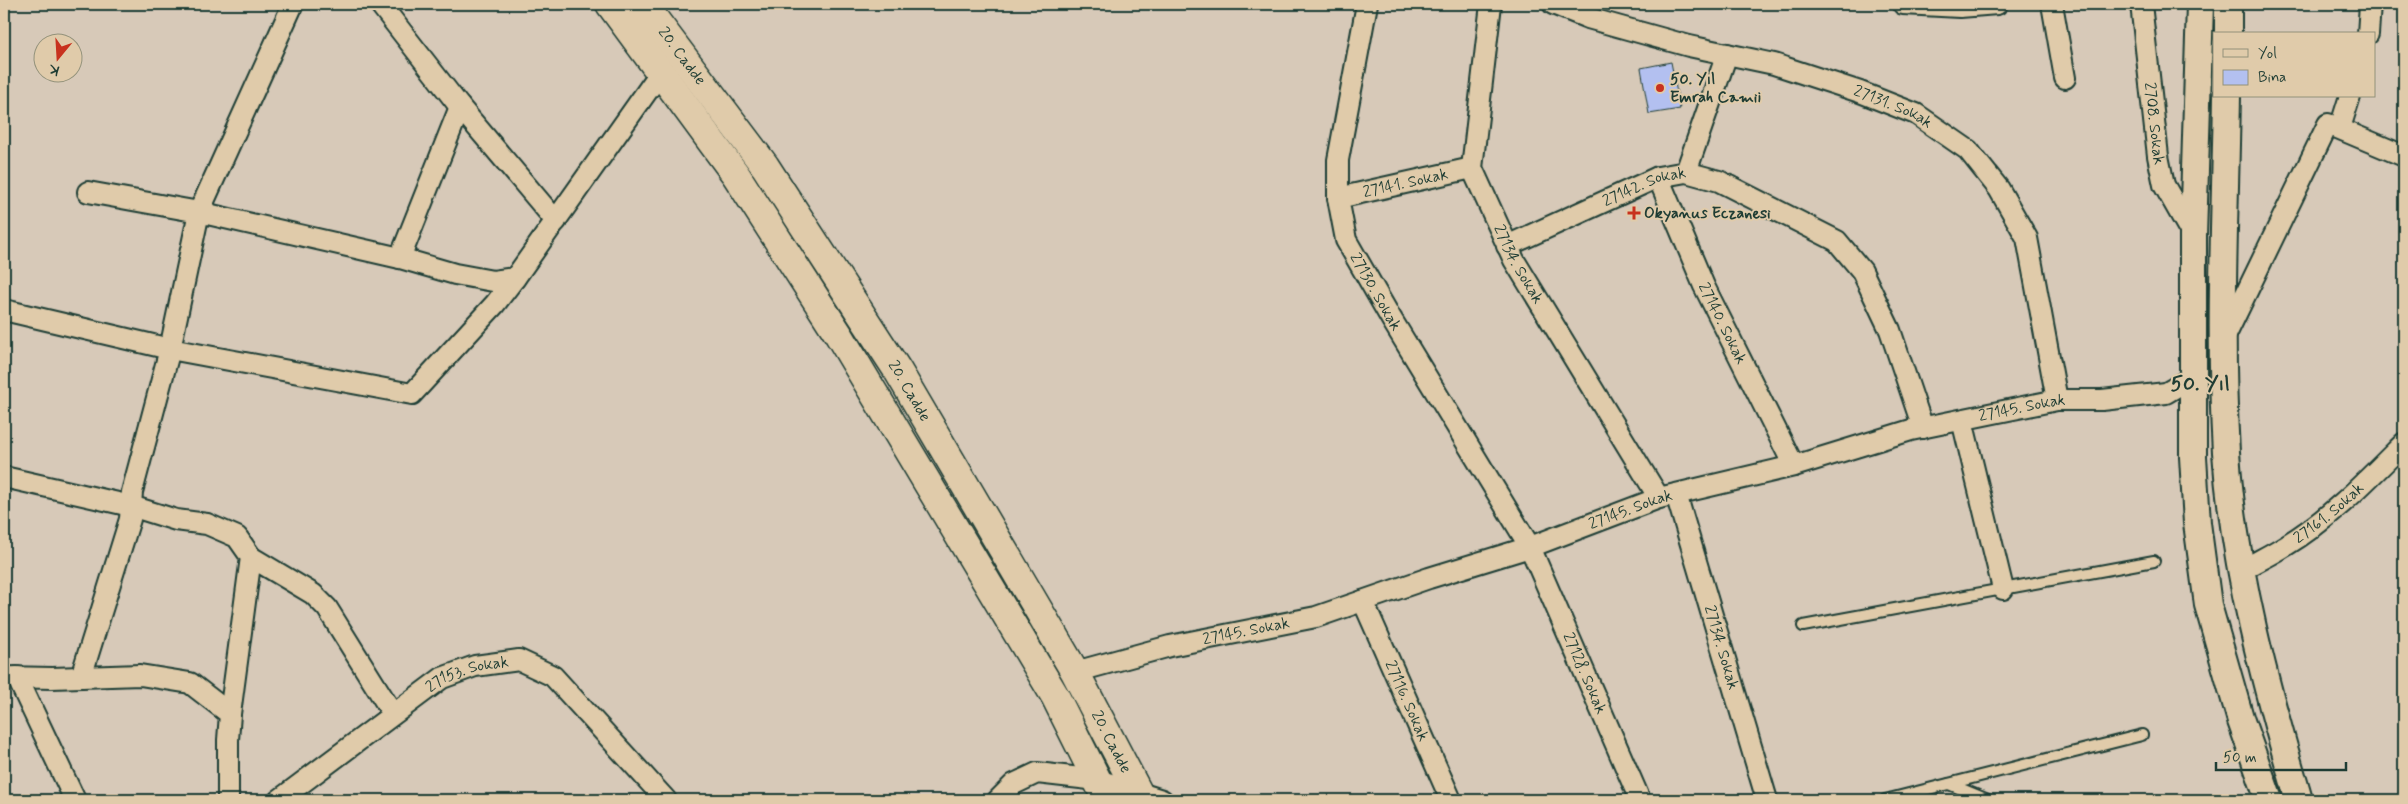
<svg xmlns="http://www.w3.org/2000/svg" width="2408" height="804" font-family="Mynerve,sans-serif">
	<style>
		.building { fill: #b3c0f0; stroke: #1f3d34 }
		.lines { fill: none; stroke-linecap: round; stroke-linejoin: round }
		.service-casing { stroke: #1f3d34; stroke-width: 14 }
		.minor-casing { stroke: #1f3d34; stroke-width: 24 }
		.tertiary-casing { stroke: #1f3d34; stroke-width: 30 }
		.secondary-casing { stroke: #1f3d34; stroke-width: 31 }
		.service { stroke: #e0cbaa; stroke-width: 10 }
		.minor { stroke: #e0cbaa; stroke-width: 20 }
		.tertiary { stroke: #e0cbaa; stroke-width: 26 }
		.secondary { stroke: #e0cbaa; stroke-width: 28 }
		.poi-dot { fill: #c8321e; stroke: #e0cbaa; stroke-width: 2 }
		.labels { text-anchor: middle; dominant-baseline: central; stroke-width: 4; stroke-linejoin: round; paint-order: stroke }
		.street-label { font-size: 16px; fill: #1f3d34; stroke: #e0cbaa }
		.poi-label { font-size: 16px; font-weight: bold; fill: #1f3d34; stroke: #e0cbaa; text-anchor: start }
		.district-label { font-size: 21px; font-weight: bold; fill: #1f3d34; stroke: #e0cbaa }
	</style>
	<rect width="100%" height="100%" fill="#d7c9b8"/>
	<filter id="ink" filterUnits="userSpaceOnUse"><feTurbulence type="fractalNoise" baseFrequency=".02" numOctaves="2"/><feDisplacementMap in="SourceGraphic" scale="10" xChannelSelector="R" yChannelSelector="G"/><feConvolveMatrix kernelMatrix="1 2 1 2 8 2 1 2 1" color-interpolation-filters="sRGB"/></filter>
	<g filter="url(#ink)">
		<!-- building -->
		<polygon class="building" points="1671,62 1680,109 1649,114 1641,68"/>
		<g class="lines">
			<!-- service casing -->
			<g class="service-casing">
				<g id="service">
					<polyline points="1803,626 2154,561"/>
					<polyline points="1949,784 1988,800"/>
					<polyline points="1885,800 2142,735"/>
				</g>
			</g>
			<!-- minor casing -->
			<g class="minor-casing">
				<g id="minor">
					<polyline points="380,4 460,107 556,221"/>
					<path id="s1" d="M 1367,4 L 1338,160 L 1338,198 L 1346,240 L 1392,320 L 1530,547 L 1640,800"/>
					<path id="s2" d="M 1491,4 L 1472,168 L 1514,260 L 1659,498"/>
					<path id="s3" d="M 1553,4 L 1588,18 L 1689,46 L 1774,64 L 1860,92 L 1916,114 L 1968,150 L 1999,189 L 2027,238 L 2057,400"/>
					<polyline points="1903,4 1960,7 1997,4"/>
					<polyline points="2052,4 2065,78"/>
					<path id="s4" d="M 2141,4 L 2158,156 L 2164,185 L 2193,236"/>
					<polyline points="2368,34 2370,4"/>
					<polyline points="2340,128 2350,96"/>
					<polyline points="1686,172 1727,54"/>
					<path id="s5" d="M 1658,177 L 1704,286 L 1794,466"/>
					<polyline points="88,192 199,212 293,4"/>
					<path id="s6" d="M 1338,198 L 1472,168"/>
					<path id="s7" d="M 1507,246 L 1658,177 L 1686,172 L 1719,181 L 1837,241 L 1862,271 L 1890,330 L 1923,428"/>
					<polyline points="400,258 460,107"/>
					<polyline points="4,310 170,349 412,394 495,304 515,278"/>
					<polyline points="2224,339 2328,124 2404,156"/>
					<polyline points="1962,420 2003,589"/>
					<polyline points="4,477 131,506 176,520 207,524 237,537 251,557"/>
					<path id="s8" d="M 1676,494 L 1767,800"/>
					<path id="s9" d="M 2242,570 C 2256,562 2271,555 2285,546 C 2330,519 2367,480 2404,443"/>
					<path id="s10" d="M 1363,601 L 1451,800"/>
					<path id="s11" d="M 1075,672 L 1170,646 L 1316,617 L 1429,578 L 1530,547 L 1659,498 L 1794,466 L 1911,430 L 2057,400 L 2102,400 L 2166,393 L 2193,377"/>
					<polyline points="4,677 52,678 140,675 190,683 230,714 228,740 228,800"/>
					<polyline points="17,677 75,800"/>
					<polyline points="81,677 130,519 132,492 170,349 199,212 400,258 455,274 493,281 515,278 660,73"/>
					<polyline points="230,714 251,557 313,594 327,608 393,714"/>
					<path id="s12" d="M 279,800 L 442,678 L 475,666 L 519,660 L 553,676 L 666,800"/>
					<polyline points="998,800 1014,784 1037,773 1098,780 1162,800"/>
				</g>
			</g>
			<!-- tertiary casing -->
			<g class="tertiary-casing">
				<g id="tertiary">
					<polyline points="2200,4 2193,236 2193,457 2197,523 2208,605 2241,721 2269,800"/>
					<polyline points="2228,34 2228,4"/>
					<path d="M 2227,96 C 2225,215 2219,334 2226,452 C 2234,571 2266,687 2299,800"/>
				</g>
			</g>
			<!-- secondary casing -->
			<g class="secondary-casing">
				<g id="secondary">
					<polyline points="610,4 736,175 839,335 1055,696 1107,800"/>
					<path id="s13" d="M 643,4 L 765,166 L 898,371 L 1075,672 L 1142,800"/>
				</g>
			</g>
			<!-- service -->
			<use href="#service" class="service"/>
			<!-- minor -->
			<use href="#minor" class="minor"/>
			<!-- tertiary -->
			<use href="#tertiary" class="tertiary"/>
			<!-- secondary -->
			<use href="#secondary" class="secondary"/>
		</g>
	</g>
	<!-- markers -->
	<g class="poi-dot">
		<circle cx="1660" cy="88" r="5"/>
		<path d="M1631.5 205.5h5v5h5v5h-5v5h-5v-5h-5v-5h5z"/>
	</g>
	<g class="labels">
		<!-- street labels -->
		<g class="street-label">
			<text stroke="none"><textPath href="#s13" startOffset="65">20. Cadde</textPath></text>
			<text stroke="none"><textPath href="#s3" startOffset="356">27131. Sokak</textPath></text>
			<text stroke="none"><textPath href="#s4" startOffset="120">2708. Sokak</textPath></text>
			<text stroke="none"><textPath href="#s6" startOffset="69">27141. Sokak</textPath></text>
			<text stroke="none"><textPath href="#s7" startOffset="150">27142. Sokak</textPath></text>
			<text stroke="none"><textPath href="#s2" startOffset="272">27134. Sokak</textPath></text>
			<text stroke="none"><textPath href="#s1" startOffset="299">27130. Sokak</textPath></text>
			<text stroke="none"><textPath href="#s5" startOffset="160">27140. Sokak</textPath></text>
			<text stroke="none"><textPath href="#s13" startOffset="470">20. Cadde</textPath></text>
			<text stroke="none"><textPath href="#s11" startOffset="985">27145. Sokak</textPath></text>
			<text stroke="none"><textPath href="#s11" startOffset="580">27145. Sokak</textPath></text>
			<text stroke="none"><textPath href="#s9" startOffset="104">27161. Sokak</textPath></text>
			<text stroke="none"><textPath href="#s11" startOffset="176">27145. Sokak</textPath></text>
			<text stroke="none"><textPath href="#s8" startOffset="160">27134. Sokak</textPath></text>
			<text stroke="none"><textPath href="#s1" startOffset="735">27128. Sokak</textPath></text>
			<text stroke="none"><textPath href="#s12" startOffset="229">27153. Sokak</textPath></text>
			<text stroke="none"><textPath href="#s10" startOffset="109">27116. Sokak</textPath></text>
			<text stroke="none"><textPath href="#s13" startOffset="875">20. Cadde</textPath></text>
		</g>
		<!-- poi labels -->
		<g class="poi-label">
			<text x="1670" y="79">50. Yıl<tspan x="1670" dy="18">Emrah Camii</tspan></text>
			<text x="1644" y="213">Okyanus Eczanesi</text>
		</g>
		<!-- district labels -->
		<g class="district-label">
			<text x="2200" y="384">50. Yıl</text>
		</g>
	</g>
	<!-- margin -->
	<rect width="2408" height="804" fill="none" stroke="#e0cbaa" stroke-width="20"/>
	<rect x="10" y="10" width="2388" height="784" fill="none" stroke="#1f3d34" stroke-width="2" filter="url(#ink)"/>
	<!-- legend -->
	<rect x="2213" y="32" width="162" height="65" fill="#e0cbaa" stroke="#93927b"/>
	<rect x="2223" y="49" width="25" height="8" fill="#e0cbaa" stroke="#93927b"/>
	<text x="2258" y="58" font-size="15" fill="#1f3d34">Yol</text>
	<rect x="2223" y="70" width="25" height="15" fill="#b3c0f0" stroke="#93927b"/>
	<text x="2258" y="82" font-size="15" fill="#1f3d34">Bina</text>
	<!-- north arrow -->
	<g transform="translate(58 58) rotate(198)"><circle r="24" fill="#e0cbaa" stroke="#93927b"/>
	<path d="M0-4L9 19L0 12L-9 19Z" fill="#c8321e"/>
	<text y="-8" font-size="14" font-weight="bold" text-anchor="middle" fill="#1f3d34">K</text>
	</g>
	<!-- scale -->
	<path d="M2216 762v8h130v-8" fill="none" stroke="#1f3d34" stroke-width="2.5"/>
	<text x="2223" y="762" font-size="15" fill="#1f3d34" stroke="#e0cbaa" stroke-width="4" paint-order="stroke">50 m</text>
</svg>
